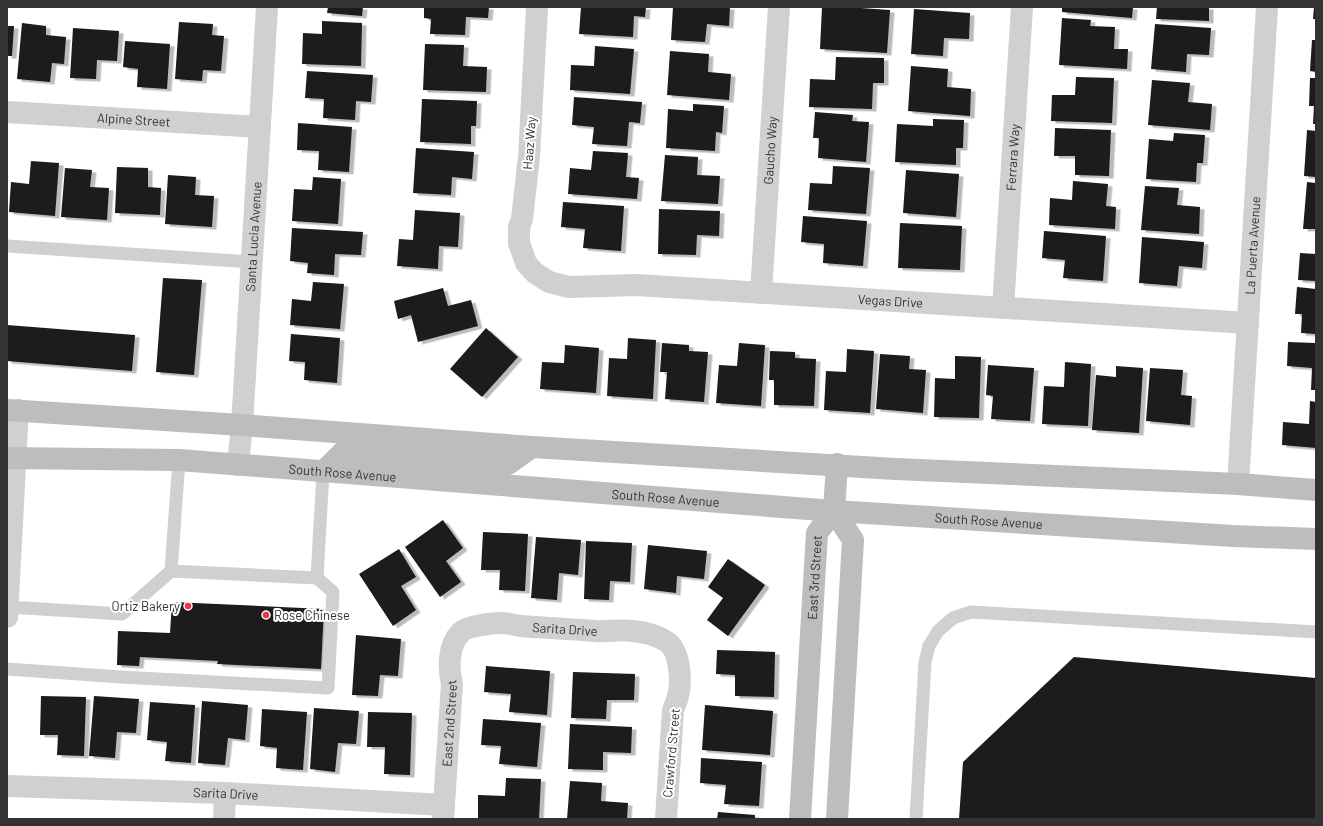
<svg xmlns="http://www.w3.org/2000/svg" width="1323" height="826" font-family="Barlow,sans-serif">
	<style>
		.building { fill: #1a1a1a; filter: url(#shadow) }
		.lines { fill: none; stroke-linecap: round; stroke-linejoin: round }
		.lane { stroke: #d0d0d0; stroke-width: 13 }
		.street { stroke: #d0d0d0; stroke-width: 22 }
		.secondary { stroke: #bdbdbd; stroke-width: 22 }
		.poi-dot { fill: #e63946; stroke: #fff; stroke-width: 1.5 }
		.labels { text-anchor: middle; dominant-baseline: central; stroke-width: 4; stroke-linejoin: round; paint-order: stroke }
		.street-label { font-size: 13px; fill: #333; stroke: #fff }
		.poi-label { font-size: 13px; fill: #333; stroke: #fff; text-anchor: end }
	</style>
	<defs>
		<filter id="shadow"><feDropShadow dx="4.5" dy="2.5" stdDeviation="0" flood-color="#0004"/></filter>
	</defs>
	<rect width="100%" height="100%" fill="#fff"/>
	<!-- building -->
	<g class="building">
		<polygon points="328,7 363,7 362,16 327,13"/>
		<polygon points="424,7 489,7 488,18 466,17 465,35 430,34 431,19 424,18"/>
		<polygon points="581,7 646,7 645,17 634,16 633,37 579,34"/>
		<polygon points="673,7 730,7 729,26 707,24 705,42 671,40"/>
		<polygon points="822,7 846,7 890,10 887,53 820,49"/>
		<polygon points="1062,7 1133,7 1132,18 1062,12"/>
		<polygon points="1157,7 1209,7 1209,21 1156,19"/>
		<polygon points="1314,7 1316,7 1316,19 1313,19"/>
		<polygon points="914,9 970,13 969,39 944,38 943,56 911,54"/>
		<polygon points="1062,18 1091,20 1090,26 1115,27 1114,49 1128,49 1127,69 1059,65"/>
		<polygon points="322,21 362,23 361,66 302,64 303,33 322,34"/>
		<polygon points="179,22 213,24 212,35 224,36 221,71 203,70 202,81 175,79"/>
		<polygon points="22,23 46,26 46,35 66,37 64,64 52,63 50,82 17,79"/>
		<polygon points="1155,24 1211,28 1209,55 1187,54 1186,72 1151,69"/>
		<polygon points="7,26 14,26 12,56 7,56"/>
		<polygon points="73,28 119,31 117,61 97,60 96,79 70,78"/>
		<polygon points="1312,40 1316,40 1316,72 1310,71"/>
		<polygon points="125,41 170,44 167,89 137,87 138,69 123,67"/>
		<polygon points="425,44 464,45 463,66 487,67 486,92 423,90"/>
		<polygon points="595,46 634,49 630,94 570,90 571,65 594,66"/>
		<polygon points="670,51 709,54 708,72 731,74 729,100 667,95"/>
		<polygon points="836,57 884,58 884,83 873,83 872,109 809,107 810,79 835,80"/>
		<polygon points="911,66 948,69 947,87 971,89 970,116 908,111"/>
		<polygon points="307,71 373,75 371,102 356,101 355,120 323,118 324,99 305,98"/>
		<polygon points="1076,77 1114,78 1112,123 1051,121 1052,95 1075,95"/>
		<polygon points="1310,78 1316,78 1316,124 1313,124 1314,106 1309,106"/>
		<polygon points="1152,80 1190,83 1188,102 1212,104 1210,130 1148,125"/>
		<polygon points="574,97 642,102 640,123 629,122 627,146 592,144 594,127 572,125"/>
		<polygon points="422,99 477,101 476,126 471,126 471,144 420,142"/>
		<polygon points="693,104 724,106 722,133 716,132 715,151 666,148 668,109 693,111"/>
		<polygon points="815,112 853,115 852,121 869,122 866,162 818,158 819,138 813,138"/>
		<polygon points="933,119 964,120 963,148 956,148 956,165 895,162 897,124 933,126"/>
		<polygon points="298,123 352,127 349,172 318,170 319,151 297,150"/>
		<polygon points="1055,128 1111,130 1109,176 1075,175 1075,156 1054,156"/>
		<polygon points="1307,130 1316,131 1316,177 1304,176"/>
		<polygon points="1174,133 1205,135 1203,163 1197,163 1196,182 1146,179 1149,139 1173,141"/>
		<polygon points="416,148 474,152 472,179 452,177 451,195 413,193"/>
		<polygon points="593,151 628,153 626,177 639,178 637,199 568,194 570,168 591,170"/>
		<polygon points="665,155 698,157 697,175 720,176 718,204 661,201"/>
		<polygon points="31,161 59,163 55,216 9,212 11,182 29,184"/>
		<polygon points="833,166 870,168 866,214 808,210 810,183 832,184"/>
		<polygon points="117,167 148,168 148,187 161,188 160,215 115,213"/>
		<polygon points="65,168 92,170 90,187 109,188 107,220 61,217"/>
		<polygon points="906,170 959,174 956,217 903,213"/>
		<polygon points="168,175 196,177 195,195 214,196 212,227 165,224"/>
		<polygon points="313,177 341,179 338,224 292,221 294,189 312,190"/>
		<polygon points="1073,181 1108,184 1106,206 1116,207 1115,229 1049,225 1050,198 1072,200"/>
		<polygon points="1307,182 1316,183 1316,229 1303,229"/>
		<polygon points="1145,186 1179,188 1177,205 1200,207 1199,234 1141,230"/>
		<polygon points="563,202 624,206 621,251 583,248 585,229 561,227"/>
		<polygon points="659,209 720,211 719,236 697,235 696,255 658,254"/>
		<polygon points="415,210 460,213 458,247 439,246 438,269 397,266 399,239 413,240"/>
		<polygon points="803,216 867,221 863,266 823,263 824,244 801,242"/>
		<polygon points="900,223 962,226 960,270 898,268"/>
		<polygon points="292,228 363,232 361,255 335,254 334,275 307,273 308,263 290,261"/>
		<polygon points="1044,231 1106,236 1103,281 1063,278 1065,260 1042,258"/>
		<polygon points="1142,237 1204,242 1202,268 1179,266 1177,286 1139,283"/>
		<polygon points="1300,253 1316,254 1316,281 1298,280"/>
		<polygon points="163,278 202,280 194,375 156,372"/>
		<polygon points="313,282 344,284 340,329 290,325 292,299 311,301"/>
		<polygon points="1297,287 1316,289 1316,334 1301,333 1302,314 1295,314"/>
		<polygon points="443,288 448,306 471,300 478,326 418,342 411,315 398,319 394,301"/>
		<polygon points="7,325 135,335 132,371 7,361"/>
		<polygon points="486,328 518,357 482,397 450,369"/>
		<polygon points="291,334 340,338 337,383 304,380 305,362 289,361"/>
		<polygon points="628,338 656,340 653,399 607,396 609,358 627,359"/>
		<polygon points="1288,342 1316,343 1316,390 1311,390 1312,368 1287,366"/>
		<polygon points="662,343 689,345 689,351 708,352 704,402 665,399 667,372 660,372"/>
		<polygon points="739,343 765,345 761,406 716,403 719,365 737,366"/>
		<polygon points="565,345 599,348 596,393 540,389 542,362 564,363"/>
		<polygon points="847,349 874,351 870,413 824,410 826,371 846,372"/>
		<polygon points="770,351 795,352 795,358 816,359 814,406 774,405 774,380 769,380"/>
		<polygon points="880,354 910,356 909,369 926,370 923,413 876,409"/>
		<polygon points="955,356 981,357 979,418 934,417 935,378 955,379"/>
		<polygon points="1065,362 1091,364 1088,426 1042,424 1044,386 1064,387"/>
		<polygon points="988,365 1034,368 1030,421 991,419 993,396 986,395"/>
		<polygon points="1116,366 1143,368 1139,433 1092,430 1096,375 1116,377"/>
		<polygon points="1150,368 1183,370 1181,395 1192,396 1190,425 1146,421"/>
		<polygon points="1310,401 1316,402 1316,448 1282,445 1283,422 1309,424"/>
		<polygon points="443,520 463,548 446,561 461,582 440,597 405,547"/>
		<polygon points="483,532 528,534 525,591 499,590 500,570 481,570"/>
		<polygon points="536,537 581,540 578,575 559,573 557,600 531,598"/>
		<polygon points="586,541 632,543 630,582 610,581 609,600 584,599"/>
		<polygon points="648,545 707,551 704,579 677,576 676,593 644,589"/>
		<polygon points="399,549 416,577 401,586 416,610 393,626 359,574"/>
		<polygon points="728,559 765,585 728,636 707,620 723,598 708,587"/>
		<polygon points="172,602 324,609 321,669 217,664 218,661 140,657 139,666 117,665 118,631 170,633"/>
		<polygon points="356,635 401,639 398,676 380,675 378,696 352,695"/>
		<polygon points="717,650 775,652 774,697 735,696 735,675 716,674"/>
		<polygon points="1074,657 1316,678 1316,819 959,819 963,762"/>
		<polygon points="486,666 550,671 547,715 509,712 511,694 484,692"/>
		<polygon points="573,672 635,674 634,700 607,700 606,719 571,718"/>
		<polygon points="41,696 86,697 84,756 57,755 58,735 40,735"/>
		<polygon points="94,696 139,699 136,733 117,732 115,758 89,756"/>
		<polygon points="202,701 248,705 245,740 228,738 225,765 198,763"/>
		<polygon points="150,702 195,705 191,763 165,761 167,742 147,740"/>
		<polygon points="705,705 773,711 770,755 702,750"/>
		<polygon points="314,708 359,711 356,744 338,743 335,772 310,769"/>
		<polygon points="262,709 307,712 303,770 276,768 277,748 260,746"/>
		<polygon points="368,712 412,713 410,775 384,774 385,747 367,747"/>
		<polygon points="483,719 541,723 537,767 499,764 501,746 481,745"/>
		<polygon points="570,724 632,727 631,753 603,752 603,770 568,769"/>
		<polygon points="701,758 762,762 759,806 724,804 726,785 700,783"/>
		<polygon points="506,778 541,779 539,819 478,819 478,795 505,796"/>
		<polygon points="570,781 602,783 601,801 628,803 627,819 567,819"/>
		<polygon points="718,812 755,815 755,819 717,819"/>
	</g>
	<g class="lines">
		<!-- lane -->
		<g class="lane">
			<polyline points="7,246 252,262"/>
			<polyline points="171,571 179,460"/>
			<polyline points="317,578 323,472"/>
			<polyline points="7,669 121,677 328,688 333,592 317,578 171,571 122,614 8,607"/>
			<polyline points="916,819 925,662 929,646 938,631 953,618 971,612 1316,632"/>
		</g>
		<!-- street -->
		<g class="street">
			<path id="s1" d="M 537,7 L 529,157 L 522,219 L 519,227 L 519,243 L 526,263 L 535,273 L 549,282 L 569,287 L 637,285 L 1248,323"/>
			<path id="s2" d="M 7,112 L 260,127"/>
			<path id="s3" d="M 761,293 L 779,7"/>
			<path id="s4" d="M 1003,308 L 1022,7"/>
			<path id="s5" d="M 238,465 L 242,425 L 267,7"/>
			<path id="s6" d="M 1238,484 L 1267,7"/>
			<polyline points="7,617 18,410"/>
			<path id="s7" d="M 7,786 L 225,793 L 444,805"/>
			<polyline points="224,819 225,793"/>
			<path id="s8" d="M 443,819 L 452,684 C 448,667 448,645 461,632 C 467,626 493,623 502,623 C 508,623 514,625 520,626 C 545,628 571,629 596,631 C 608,632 622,629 632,631 C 644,632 657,635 667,642 C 680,650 682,682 678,696 C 677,701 675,705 673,710 L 666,819"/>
		</g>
		<!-- secondary -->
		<g class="secondary">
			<polyline points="7,410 242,425 532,447 896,469 1238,484 1316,490"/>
			<path id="s9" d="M 7,458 L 179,460 L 834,511 L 1233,536 L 1316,539"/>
			<polyline points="323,472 343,452 508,464 532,447"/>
			<polyline points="834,511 853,540 837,819"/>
			<polyline points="834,511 837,464"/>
			<path id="s10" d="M 800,819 L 817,533 L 834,511"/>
		</g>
	</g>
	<!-- markers -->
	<g class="poi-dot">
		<circle cx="188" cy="606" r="4"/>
		<circle cx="266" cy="615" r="4"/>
	</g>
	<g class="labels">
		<!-- street labels -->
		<g class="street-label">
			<text stroke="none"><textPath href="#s2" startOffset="127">Alpine Street</textPath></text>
			<text transform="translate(529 143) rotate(-86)">Haaz Way</text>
			<text stroke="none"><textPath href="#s3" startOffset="143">Gaucho Way</textPath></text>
			<text stroke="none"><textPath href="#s4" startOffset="151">Ferrara Way</textPath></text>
			<text stroke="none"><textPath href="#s5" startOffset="229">Santa Lucia Avenue</textPath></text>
			<text stroke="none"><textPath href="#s6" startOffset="239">La Puerta Avenue</textPath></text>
			<text stroke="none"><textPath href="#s1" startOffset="631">Vegas Drive</textPath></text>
			<text stroke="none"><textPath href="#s9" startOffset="336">South Rose Avenue</textPath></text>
			<text stroke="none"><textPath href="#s9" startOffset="660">South Rose Avenue</textPath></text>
			<text stroke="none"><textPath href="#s9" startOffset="984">South Rose Avenue</textPath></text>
			<text stroke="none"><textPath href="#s10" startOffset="242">East 3rd Street</textPath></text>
			<text stroke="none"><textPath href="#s8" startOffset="296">Sarita Drive</textPath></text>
			<text stroke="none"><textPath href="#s8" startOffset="96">East 2nd Street</textPath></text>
			<text transform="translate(671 753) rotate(-85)">Crawford Street</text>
			<text stroke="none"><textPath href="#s7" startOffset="219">Sarita Drive</textPath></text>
		</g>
		<!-- poi labels -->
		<g class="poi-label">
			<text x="180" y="606">Ortiz Bakery</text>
			<text x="274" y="615" text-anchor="start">Rose Chinese</text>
		</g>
	</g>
	<!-- border -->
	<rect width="1323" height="826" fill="none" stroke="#333333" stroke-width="16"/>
</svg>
